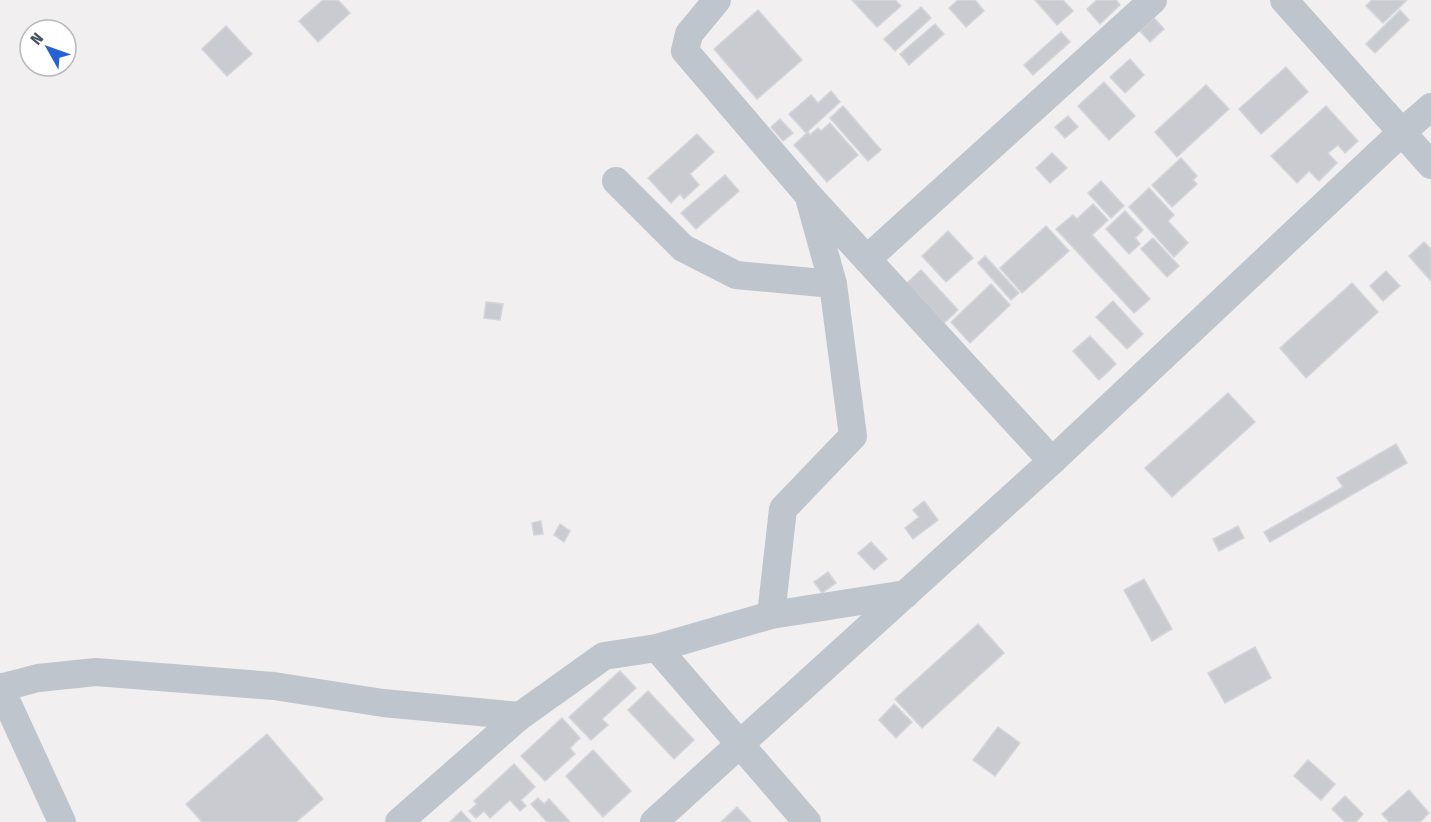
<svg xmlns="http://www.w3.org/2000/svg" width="1431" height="822" font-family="'Fira Sans Condensed',sans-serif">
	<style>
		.building { fill: #c9cbd1; stroke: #d3d5da; stroke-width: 1.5 }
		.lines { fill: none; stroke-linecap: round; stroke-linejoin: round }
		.minor { stroke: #bec5cd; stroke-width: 28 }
	</style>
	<rect width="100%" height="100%" fill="#f1efef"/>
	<!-- building -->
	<g class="building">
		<polygon points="323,0 338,0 350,13 318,42 299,21"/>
		<polygon points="852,0 895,0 901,6 877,27"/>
		<polygon points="958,0 975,0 984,11 966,27 949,8"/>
		<polygon points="1035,0 1063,0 1073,11 1057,25"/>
		<polygon points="1097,0 1116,0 1120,5 1100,24 1087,9"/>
		<polygon points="1372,0 1407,0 1383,23 1366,6"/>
		<polygon points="921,7 931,18 895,51 884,39"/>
		<polygon points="758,10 802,60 757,99 714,49"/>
		<polygon points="1400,10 1409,20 1375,53 1366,44"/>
		<polygon points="1154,18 1164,29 1150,42 1140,31"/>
		<polygon points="935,24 944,34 909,65 900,54"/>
		<polygon points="226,26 252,54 227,76 202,49"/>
		<polygon points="1061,32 1070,42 1033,75 1024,65"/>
		<polygon points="1130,59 1144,75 1125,93 1110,77"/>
		<polygon points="1286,67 1308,92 1261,134 1239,109"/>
		<polygon points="1104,82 1135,116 1109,140 1078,106"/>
		<polygon points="1206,85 1229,109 1177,157 1155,132"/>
		<polygon points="831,91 840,102 806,133 789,114 811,95 818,103"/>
		<polygon points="843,106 881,150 868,161 830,118"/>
		<polygon points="1326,106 1358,141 1345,153 1338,145 1328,153 1337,163 1319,181 1309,171 1297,183 1271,156"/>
		<polygon points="1068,116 1078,127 1065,138 1055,127"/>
		<polygon points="780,119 793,133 783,141 771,127"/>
		<polygon points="830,123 858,155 827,182 794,145 808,132 810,135 818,128 821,131"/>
		<polygon points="697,134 714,152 690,174 699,185 684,199 680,194 671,203 648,178"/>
		<polygon points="1052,153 1067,168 1050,183 1036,168"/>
		<polygon points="1181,158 1197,176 1193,180 1197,184 1172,207 1152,185"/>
		<polygon points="725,175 739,191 696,229 681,213"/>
		<polygon points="1101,181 1124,206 1111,218 1088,193"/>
		<polygon points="1149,188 1174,215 1168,221 1188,243 1174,257 1129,207"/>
		<polygon points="1093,204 1108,220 1092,235 1150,299 1134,313 1056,229 1073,215 1077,219"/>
		<polygon points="1125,211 1143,230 1135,238 1140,244 1129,254 1106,229"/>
		<polygon points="1046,226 1069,251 1022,293 1000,268"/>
		<polygon points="948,231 973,258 946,282 922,256"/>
		<polygon points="1153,238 1179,266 1167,277 1141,249"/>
		<polygon points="1424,242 1431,249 1431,281 1409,256"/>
		<polygon points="985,256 1019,293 1011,300 978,263"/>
		<polygon points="921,270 958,310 944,323 907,283"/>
		<polygon points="1386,271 1400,286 1383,301 1370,286"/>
		<polygon points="1352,283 1378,312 1306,378 1280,348"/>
		<polygon points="991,284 1010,305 970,343 951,322"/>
		<polygon points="1113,301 1143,334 1127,349 1096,317"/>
		<polygon points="486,302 503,304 500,320 484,318"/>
		<polygon points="1090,336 1116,364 1099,380 1073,351"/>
		<polygon points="1228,393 1255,422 1172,497 1145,468"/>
		<polygon points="1396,444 1407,463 1270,542 1264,532 1343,487 1337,478"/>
		<polygon points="924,501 938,520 913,539 905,528 919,517 913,510"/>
		<polygon points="541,521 543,534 534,535 532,523"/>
		<polygon points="560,524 570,531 564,542 554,535"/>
		<polygon points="1238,526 1244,538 1219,551 1213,539"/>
		<polygon points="871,542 887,559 874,570 858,553"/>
		<polygon points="828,572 836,583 822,593 814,582"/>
		<polygon points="1144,579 1172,629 1152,641 1124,590"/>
		<polygon points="978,624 1004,653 922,728 895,699"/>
		<polygon points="1255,647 1271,678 1225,703 1208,673"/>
		<polygon points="620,671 636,688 602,719 608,725 591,740 569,717"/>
		<polygon points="648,691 694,740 674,759 628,710"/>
		<polygon points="894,704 912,722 896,738 879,720"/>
		<polygon points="562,718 580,738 570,748 575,754 545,781 521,756"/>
		<polygon points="998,727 1020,743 995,776 973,760"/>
		<polygon points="267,734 323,799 296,822 202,822 186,804"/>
		<polygon points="593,750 631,791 603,817 566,776"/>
		<polygon points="1308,760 1335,784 1321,800 1294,776"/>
		<polygon points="514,764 535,787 521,800 526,806 520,811 510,800 490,818 484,811 476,818 469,811 477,804 474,801"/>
		<polygon points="1409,790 1429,813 1420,822 1389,822 1382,814"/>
		<polygon points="1345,796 1363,814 1356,822 1345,822 1332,809"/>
		<polygon points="538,798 544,804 549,799 570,822 547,822 531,804"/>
		<polygon points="737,807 751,822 721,822"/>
		<polygon points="461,811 471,822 450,822"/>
	</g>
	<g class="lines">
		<!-- minor -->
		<g class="minor">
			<polyline points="717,0 689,34 685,51 809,196 1052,461"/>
			<polyline points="1284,0 1431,165"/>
			<polyline points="616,181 683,248 736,275 833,284"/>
			<polyline points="867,259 1153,0"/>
			<polyline points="771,615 783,509 853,436 833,284 810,201"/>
			<polyline points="657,648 807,822"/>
			<polyline points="0,687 62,822"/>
			<polyline points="0,688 38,678 96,672 274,686 383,703 520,716 604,656 657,648 771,615 906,594"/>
			<polyline points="399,822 520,716"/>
			<polyline points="654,822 1052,461 1402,132 1431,107"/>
		</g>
	</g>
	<!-- north arrow -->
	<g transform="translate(48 48) rotate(310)"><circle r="28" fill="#ffffff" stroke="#b6b9bd" stroke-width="1.5"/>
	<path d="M0-4.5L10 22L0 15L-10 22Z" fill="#2662d4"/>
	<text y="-9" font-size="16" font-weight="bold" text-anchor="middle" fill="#48505b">N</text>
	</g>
</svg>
